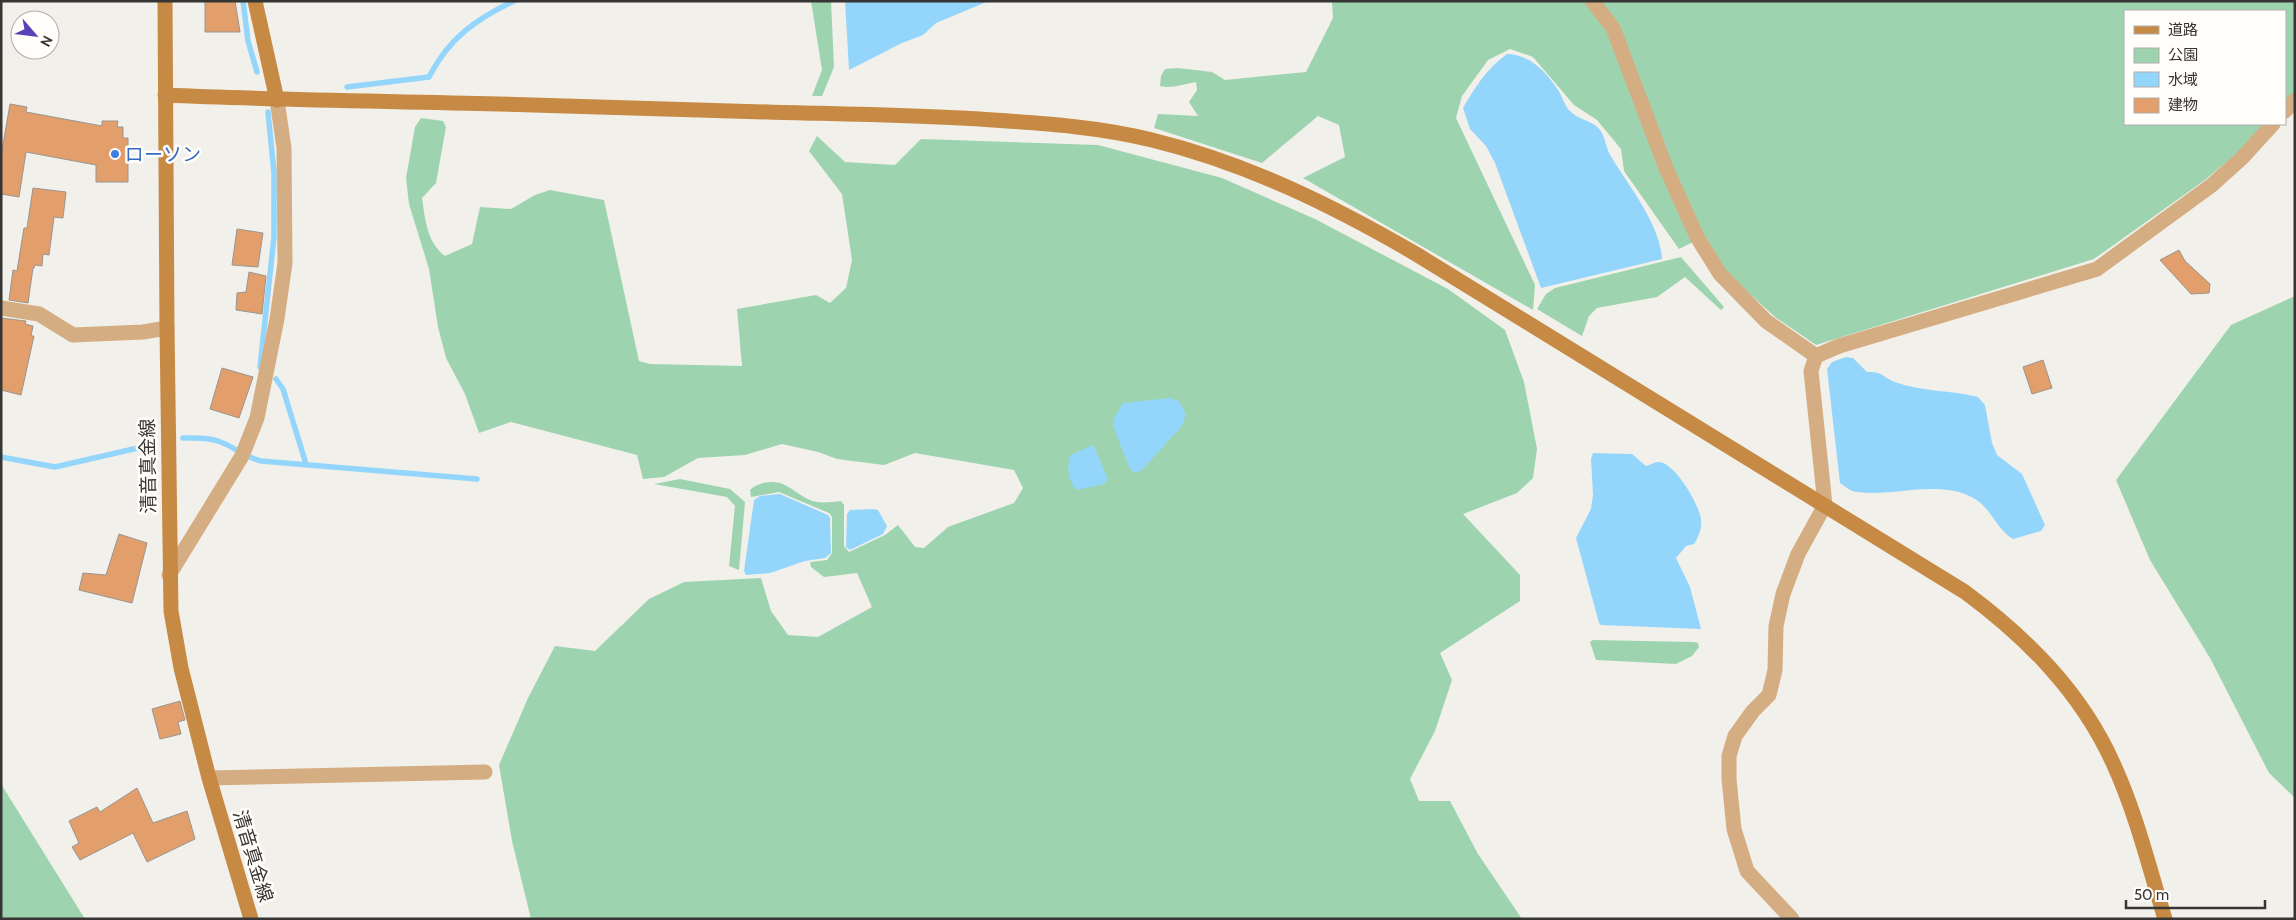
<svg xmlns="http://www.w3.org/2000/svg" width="2296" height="920" font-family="Cabin,'Noto Sans JP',sans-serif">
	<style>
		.green { fill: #9dd4af }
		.water { fill: #94d6fb }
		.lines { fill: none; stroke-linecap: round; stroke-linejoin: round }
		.stream { stroke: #94d6fb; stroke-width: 5.5 }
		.building { fill: #e29f6b; stroke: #999592 }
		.street { stroke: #d5ad82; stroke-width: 15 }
		.secondary { stroke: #c68a45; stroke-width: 15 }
		.shop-dot { fill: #3f7fe0; stroke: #fffefa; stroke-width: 2 }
		.labels { text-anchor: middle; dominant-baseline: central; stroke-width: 5; stroke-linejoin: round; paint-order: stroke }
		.shop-label { font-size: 19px; fill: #366cbe; stroke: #fffefa; text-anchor: start }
		.street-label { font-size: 19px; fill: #363533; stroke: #fffefa }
	</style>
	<rect width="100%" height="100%" fill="#f2f0eb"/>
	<!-- green -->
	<g class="green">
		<polygon points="811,1 831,1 834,67 822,96 812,96 822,70"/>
		<path d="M 1332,1 L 2295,1 L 2295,93 L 2285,104 L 2285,11 L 2125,11 L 2125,124 L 2267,124 L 2248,144 L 2205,180 L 2094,259 L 1816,345 L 1775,317 L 1727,273 L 1705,236 L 1679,249 L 1624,171 L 1621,149 L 1597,120 L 1574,105 L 1533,57 L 1510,49 L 1488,60 L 1462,96 L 1456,118 L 1535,285 L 1533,310 L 1303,178 L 1345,157 L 1339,125 L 1318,116 L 1262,163 L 1154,128 L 1158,114 L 1198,116 L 1189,102 L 1197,90 L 1196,82 C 1183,84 1172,89 1160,86 L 1161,76 L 1165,69 L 1178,68 L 1212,72 L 1225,80 L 1306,72 L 1333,18 Z"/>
		<path d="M 421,118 L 443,121 L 446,127 L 436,183 L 422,198 C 425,218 427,243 445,256 L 472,244 L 480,207 L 511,209 L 535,195 L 550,190 L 604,200 L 639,361 L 650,364 L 742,366 L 737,309 L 816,295 L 830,303 L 846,288 L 852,260 L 842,194 L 809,151 L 817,136 L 845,162 L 895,165 L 921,139 L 1098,145 L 1222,178 L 1315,219 L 1448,289 L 1505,330 L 1524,382 L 1537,449 L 1533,478 L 1517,493 L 1463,514 L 1520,575 L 1520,601 L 1440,653 L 1452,680 L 1435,731 L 1410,779 L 1419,801 L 1450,801 L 1478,854 L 1522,919 L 531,919 L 512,841 L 499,765 L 528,698 L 555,646 L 595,651 L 649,599 L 684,582 L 761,578 L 771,611 L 788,635 L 818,637 L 872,607 L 857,573 L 824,577 L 811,567 L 810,562 L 827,560 L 832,553 L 832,517 L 829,513 L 779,492 L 751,497 L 750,490 C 754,486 757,485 763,483 C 785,478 792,492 810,500 C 819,504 831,502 841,501 L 844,505 L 844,546 L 849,552 L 885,535 L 898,525 L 915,547 L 924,548 L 948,527 L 1014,503 L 1023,488 L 1014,470 L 915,453 L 884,465 L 837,459 L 818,452 L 782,444 L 745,455 L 698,458 L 664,477 L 643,479 L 637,455 L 511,422 L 479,433 L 465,394 L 446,358 L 438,327 L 429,269 L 409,204 L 406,178 L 415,127 Z"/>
		<polygon points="1681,257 1724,307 1721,310 1685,277 1657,297 1597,308 1589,316 1582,336 1537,309 1546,294 1555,288"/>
		<polygon points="2295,296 2295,798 2269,773 2210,658 2150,560 2116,480 2231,325"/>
		<polygon points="680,479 730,489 745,502 739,570 729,566 735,506 727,497 654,484"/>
		<polygon points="1593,640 1694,642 1698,643 1699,647 1692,656 1676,664 1596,660 1590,642"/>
		<polygon points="1,784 85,919 1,919"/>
	</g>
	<!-- water -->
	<g class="water">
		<polygon points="845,1 989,1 936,23 923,35 902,43 849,70"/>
		<path d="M 1507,54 C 1529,54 1547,72 1558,90 C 1562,96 1564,104 1569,110 C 1577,120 1593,120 1600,130 C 1606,138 1606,150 1612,158 C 1630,188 1660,224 1662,259 L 1541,288 L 1495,163 L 1486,146 L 1470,129 L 1463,108 C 1475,87 1487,68 1507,54 Z"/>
		<path d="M 1846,357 L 1853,358 L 1867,372 C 1883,371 1882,377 1895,382 C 1922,392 1950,390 1978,397 L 1985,405 L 1992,443 L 1997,455 L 2022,474 L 2045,525 L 2041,531 L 2013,539 C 1994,528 1992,505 1967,495 C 1933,481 1892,497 1857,492 C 1851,492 1845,486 1840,483 L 1827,369 L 1832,362 Z"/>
		<polygon points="1170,398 1179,401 1186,415 1181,427 1141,471 1134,472 1130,469 1113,426 1113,420 1123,403"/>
		<path d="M 1093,445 L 1108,479 L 1104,484 L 1077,490 C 1068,483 1066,465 1071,455 Z"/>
		<path d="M 1593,453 L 1632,454 L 1646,466 C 1650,465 1654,462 1658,462 C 1674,461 1699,504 1701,519 C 1702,529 1699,536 1694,544 L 1686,546 L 1676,558 L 1690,587 L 1701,629 L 1601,625 L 1599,623 L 1576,538 L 1591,509 L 1593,495 L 1591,459 Z"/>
		<polygon points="780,494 828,515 830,518 831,553 825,558 805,561 770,573 746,575 744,571 754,500 760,496"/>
		<polygon points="873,509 878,510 887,526 883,534 850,550 846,547 847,514 850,510"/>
	</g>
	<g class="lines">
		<!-- stream -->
		<g class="stream">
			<polyline points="243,1 248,41 257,72"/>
			<path d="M 347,87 L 429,77 C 449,38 476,19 514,1"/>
			<polyline points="260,367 274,237 274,173 268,112"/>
			<polyline points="276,379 283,389 306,464"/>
			<path d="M 183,438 C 195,438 207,437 218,441 C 233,446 245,457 261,461 L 477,479"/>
			<polyline points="1,457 55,467 151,445"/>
		</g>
	</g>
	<!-- building -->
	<g class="building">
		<polygon points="205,1 235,1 240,32 205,32"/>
		<polygon points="10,104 27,107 26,112 102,126 102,121 118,121 117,127 123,127 123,138 128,138 128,182 96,182 96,165 26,152 19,197 1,194 1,156"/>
		<polygon points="33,188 66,192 63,218 54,217 49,255 43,254 42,266 35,265 34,268 33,268 28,303 9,300 13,270 17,271 24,228 27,228"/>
		<polygon points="237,229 263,233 258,267 232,265"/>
		<polygon points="2179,250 2185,261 2210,284 2209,293 2191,294 2160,260"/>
		<polygon points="249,272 266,276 262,314 236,310 237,293 246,292"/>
		<polygon points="1,318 26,321 25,324 33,326 31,336 34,336 21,395 1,390"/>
		<polygon points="2043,360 2052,388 2032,394 2023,367"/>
		<polygon points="222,368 253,377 239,418 210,409"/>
		<polygon points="119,534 147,543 132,603 79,590 83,573 106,575"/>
		<polygon points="180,701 185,720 178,722 181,734 160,739 152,709"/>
		<polygon points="137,788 153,823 187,811 195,839 147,862 133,833 80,860 72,847 79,843 69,821 97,807 100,812"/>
	</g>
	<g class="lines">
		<!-- street -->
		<g class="street">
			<polyline points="1592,1 1613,28 1666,168 1697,237 1720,274 1766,321 1816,356"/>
			<polyline points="2285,111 2295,100"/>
			<polyline points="1,308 39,314 73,335 143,332 167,328"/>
			<polyline points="169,575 242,456 257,418 277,319 285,263 284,148 277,100"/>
			<polyline points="209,778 485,772"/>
			<polyline points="1792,919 1747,871 1734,829 1729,779 1729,756 1735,736 1753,711 1769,695 1775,670 1776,626 1783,594 1798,554 1825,505 1811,371 1816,356 1839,346 2097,269 2212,185 2242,158 2273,124"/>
		</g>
		<!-- secondary -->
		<g class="secondary">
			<polyline points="165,1 167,328 171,611 181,668 209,778 251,919"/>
			<polyline points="255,1 277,100"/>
			<path d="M 165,95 C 276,100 387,101 498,104 C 588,107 678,110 768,112 C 839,114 909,115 980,119 C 1038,123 1095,126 1152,140 C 1246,163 1332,205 1416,254 L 1965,592 C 2027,638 2081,692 2113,763 C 2136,813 2149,867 2165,919"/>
		</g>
	</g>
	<!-- markers -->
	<circle class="shop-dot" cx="115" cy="154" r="5"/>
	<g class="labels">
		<!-- shop labels -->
		<g class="shop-label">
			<text x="125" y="154">ローソン</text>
		</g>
		<!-- street labels -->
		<g class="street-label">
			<text transform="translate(148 466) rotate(-91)">清音真金線</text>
			<text transform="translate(253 856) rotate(73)">清音真金線</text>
		</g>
	</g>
	<!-- border -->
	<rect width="2296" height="920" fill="none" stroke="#363533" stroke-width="5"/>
	<!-- legend -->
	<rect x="2124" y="10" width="162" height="115" fill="#fffefa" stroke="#afaeaa"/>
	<rect x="2134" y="26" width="25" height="8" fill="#c68a45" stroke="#afaeaa"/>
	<text x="2168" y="35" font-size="15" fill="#363533">道路</text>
	<rect x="2134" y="48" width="25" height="15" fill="#9dd4af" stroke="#afaeaa"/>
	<text x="2168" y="60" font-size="15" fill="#363533">公園</text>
	<rect x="2134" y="72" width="25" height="15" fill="#94d6fb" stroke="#afaeaa"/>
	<text x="2168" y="85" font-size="15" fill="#363533">水域</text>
	<rect x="2134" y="98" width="25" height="15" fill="#e29f6b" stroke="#afaeaa"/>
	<text x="2168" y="110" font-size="15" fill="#363533">建物</text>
	<!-- north arrow -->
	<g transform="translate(35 35) rotate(118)"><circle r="24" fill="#fffefa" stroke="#afaeaa"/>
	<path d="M0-4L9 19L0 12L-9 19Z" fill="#5a41b9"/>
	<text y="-8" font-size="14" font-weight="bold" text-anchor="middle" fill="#363533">N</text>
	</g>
	<!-- scale -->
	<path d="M2126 900v8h139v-8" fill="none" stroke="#363533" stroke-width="2.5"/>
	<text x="2134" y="900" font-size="15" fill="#363533" stroke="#fffefa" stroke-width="4" paint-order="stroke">50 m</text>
</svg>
